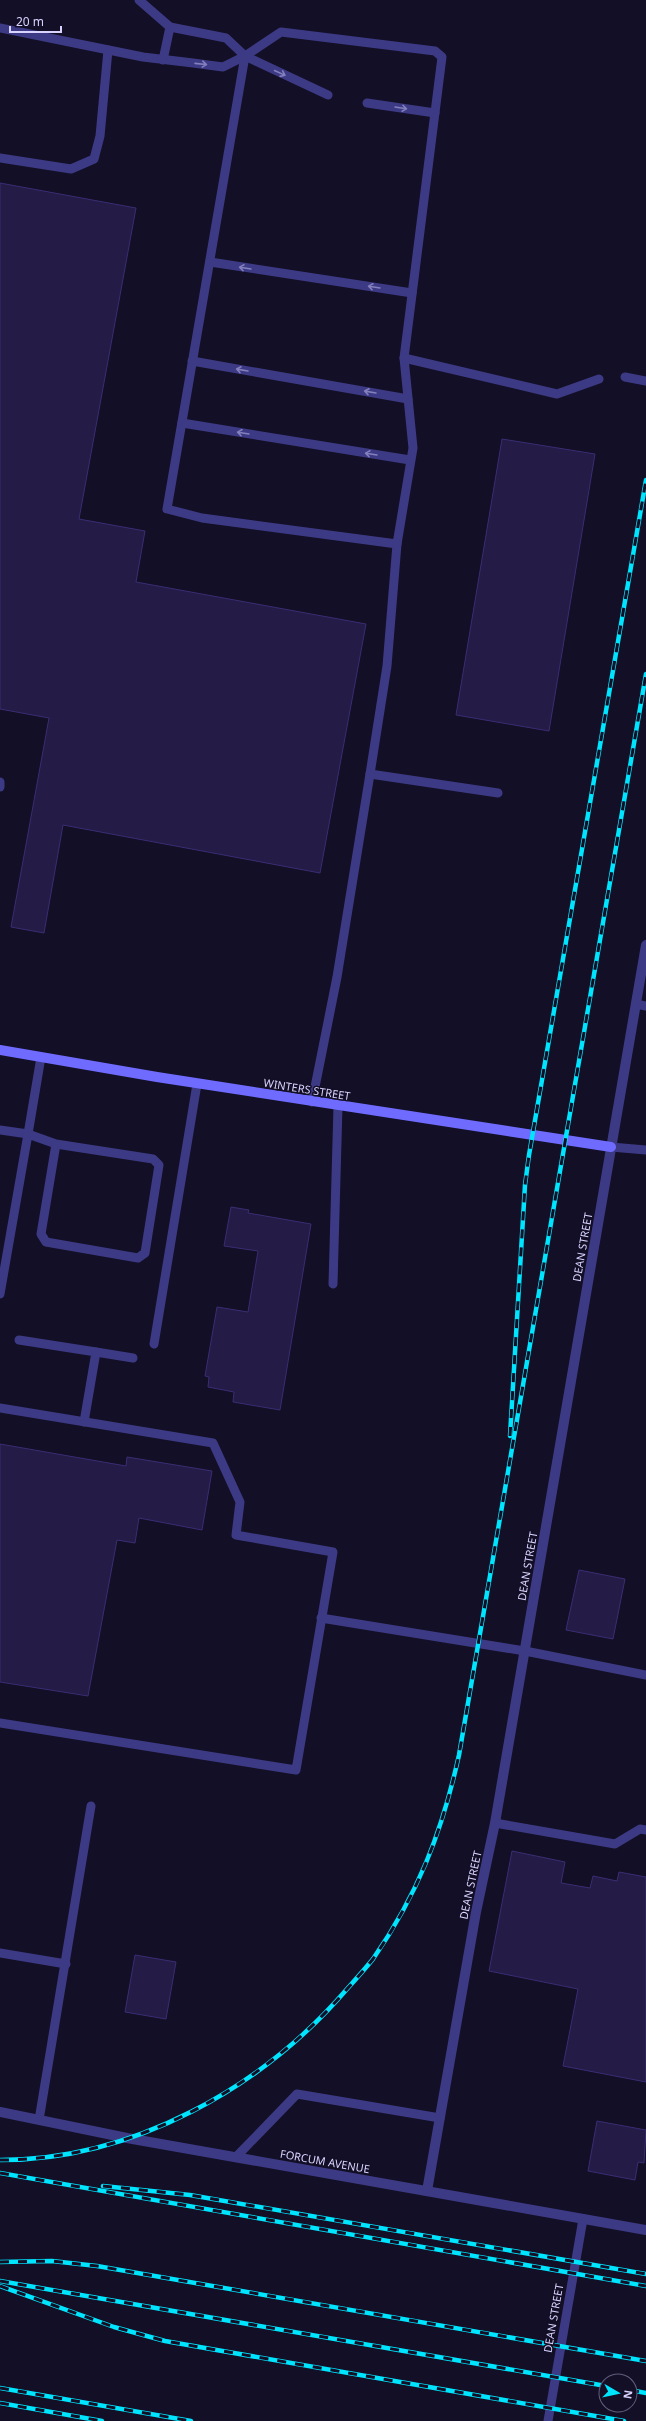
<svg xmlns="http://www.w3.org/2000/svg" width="646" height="2421" font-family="'Noto Sans',sans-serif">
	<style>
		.building { fill: #241b47; stroke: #3b2d73 }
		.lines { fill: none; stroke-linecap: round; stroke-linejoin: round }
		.lane { stroke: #3d3a85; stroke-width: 9 }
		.street { stroke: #3d3a85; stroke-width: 10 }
		.secondary { stroke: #6f6bff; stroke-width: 10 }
		.rail-casing { stroke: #00e5ff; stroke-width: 4.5 }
		.rail { stroke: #130f26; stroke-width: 3; stroke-dasharray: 9; stroke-linecap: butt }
		.oneway { stroke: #837fbc }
		.labels { text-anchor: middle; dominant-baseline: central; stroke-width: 3; stroke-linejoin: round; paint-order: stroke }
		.street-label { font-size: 11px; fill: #d9d4ff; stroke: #130f26 }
	</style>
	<rect width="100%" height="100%" fill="#130f26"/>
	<!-- building -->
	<g class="building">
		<polygon points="0,183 136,208 79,519 145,531 136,582 366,624 320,873 63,825 44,933 11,927 49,718 0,709"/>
		<polygon points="502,439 595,454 549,731 456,715"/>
		<polygon points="231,1207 249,1210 248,1213 311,1224 280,1410 233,1402 234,1392 208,1387 209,1377 205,1376 217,1307 248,1312 258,1251 224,1246"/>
		<polygon points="0,1444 126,1466 127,1457 212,1471 202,1530 139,1518 135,1543 117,1540 88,1696 0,1682"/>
		<polygon points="579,1570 625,1579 613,1639 566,1630"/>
		<polygon points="512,1851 565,1862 561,1883 590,1888 593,1876 617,1881 619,1872 646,1877 646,2082 563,2066 578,1989 489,1971"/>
		<polygon points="135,1955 176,1962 166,2019 125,2012"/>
		<polygon points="597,2121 646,2130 644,2163 638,2162 635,2180 588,2171"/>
	</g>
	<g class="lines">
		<!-- lane -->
		<g class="lane">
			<polyline points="0,28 143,57 193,63 223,67 245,56 226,38 170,27 139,0"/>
			<polygon points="281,32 435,51 442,57 404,358 413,448 397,544 202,518 167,509 245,56"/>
			<polyline points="245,56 328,95"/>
			<polyline points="163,60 170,27"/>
			<polyline points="367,103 435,113"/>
			<polyline points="0,158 71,169 94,159 100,136 108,50"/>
			<polyline points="210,262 412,293"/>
			<polyline points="404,358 557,394 599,379"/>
			<polyline points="192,361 408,399"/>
			<polyline points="625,377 646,381"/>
			<polyline points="182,423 410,460"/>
			<polyline points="370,774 387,666 397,544"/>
			<polyline points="0,782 0,787"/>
			<polyline points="636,1004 646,1006"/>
			<polyline points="312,1102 337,977 370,774 498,793"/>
			<polyline points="0,1130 28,1134 41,1057"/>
			<polyline points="611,1147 646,1150"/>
			<polyline points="333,1284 338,1106"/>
			<polyline points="0,1294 28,1134 56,1144 153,1159 159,1165 145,1253 138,1258 46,1242 41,1234 56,1144"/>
			<polyline points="19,1340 96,1352 84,1422"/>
			<polyline points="154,1344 197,1084"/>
			<polyline points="96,1352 133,1358"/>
			<polyline points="0,1408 213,1443 240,1502 236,1535 333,1552 296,1770 0,1723"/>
			<polyline points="321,1618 525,1651 646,1675"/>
			<polyline points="495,1823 615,1844 640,1829 646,1830"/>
			<polyline points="0,1953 66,1964"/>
			<polyline points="39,2120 91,1806"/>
			<polyline points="236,2157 297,2094 440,2118"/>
			<polyline points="548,2421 583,2219"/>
		</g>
		<!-- street -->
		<g class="street">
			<polyline points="0,2112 127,2138 646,2230"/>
			<polyline points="427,2191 476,1912 495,1823 646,945"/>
		</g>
		<!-- secondary -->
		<polyline class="secondary" points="0,1050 157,1077 611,1147"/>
		<!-- rail casing -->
		<g class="rail-casing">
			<g id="rail">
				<polyline points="510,1436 525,1185 529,1155 646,480"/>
				<path d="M 0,2160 C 133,2160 262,2088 347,1989 C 356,1979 365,1969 373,1959 C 418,1894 442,1832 459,1755 L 646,674"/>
				<polyline points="0,2173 646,2286"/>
				<polyline points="103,2186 190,2195 646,2274"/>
				<polyline points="0,2262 52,2261 97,2266 646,2361"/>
				<polyline points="0,2281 606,2386"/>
				<polyline points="0,2286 114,2327 165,2341 624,2421"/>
				<polyline points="0,2388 191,2421"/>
				<polyline points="630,2390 646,2393"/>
				<polyline points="0,2403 102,2421"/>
			</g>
		</g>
		<!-- rail -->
		<use href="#rail" class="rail"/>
	</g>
	<!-- one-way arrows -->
	<defs><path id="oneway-shaft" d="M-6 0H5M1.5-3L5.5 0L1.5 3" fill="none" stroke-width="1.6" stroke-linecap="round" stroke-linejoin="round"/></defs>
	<g class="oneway">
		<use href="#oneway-shaft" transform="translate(201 64) rotate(6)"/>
		<use href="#oneway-shaft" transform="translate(280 73) rotate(25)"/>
		<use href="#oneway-shaft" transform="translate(401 108) rotate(9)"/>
		<use href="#oneway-shaft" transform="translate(245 268) rotate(-171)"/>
		<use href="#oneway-shaft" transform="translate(374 287) rotate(-171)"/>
		<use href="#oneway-shaft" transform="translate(242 370) rotate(-170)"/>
		<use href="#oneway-shaft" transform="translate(370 392) rotate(-170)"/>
		<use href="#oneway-shaft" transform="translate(243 433) rotate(-171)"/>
		<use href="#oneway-shaft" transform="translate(371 454) rotate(-171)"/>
	</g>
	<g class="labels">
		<!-- street labels -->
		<g class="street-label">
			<text transform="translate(307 1089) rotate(9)">WINTERS STREET</text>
			<text transform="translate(582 1247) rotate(-80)">DEAN STREET</text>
			<text transform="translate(527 1566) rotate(-80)">DEAN STREET</text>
			<text transform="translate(470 1885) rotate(-78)">DEAN STREET</text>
			<text transform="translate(325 2161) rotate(10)">FORCUM AVENUE</text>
			<text transform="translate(553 2318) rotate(-80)">DEAN STREET</text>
		</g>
	</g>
	<!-- north arrow -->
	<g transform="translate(618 2393) rotate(99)"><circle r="19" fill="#130f26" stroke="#625e7d"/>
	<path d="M0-3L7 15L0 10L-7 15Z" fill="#00e5ff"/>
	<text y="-6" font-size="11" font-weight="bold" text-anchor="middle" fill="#d9d4ff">N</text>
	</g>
	<!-- scale -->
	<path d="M10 26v6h51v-6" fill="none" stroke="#d9d4ff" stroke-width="2"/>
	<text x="16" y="26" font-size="12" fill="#d9d4ff" stroke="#130f26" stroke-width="3" paint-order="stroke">20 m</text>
</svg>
